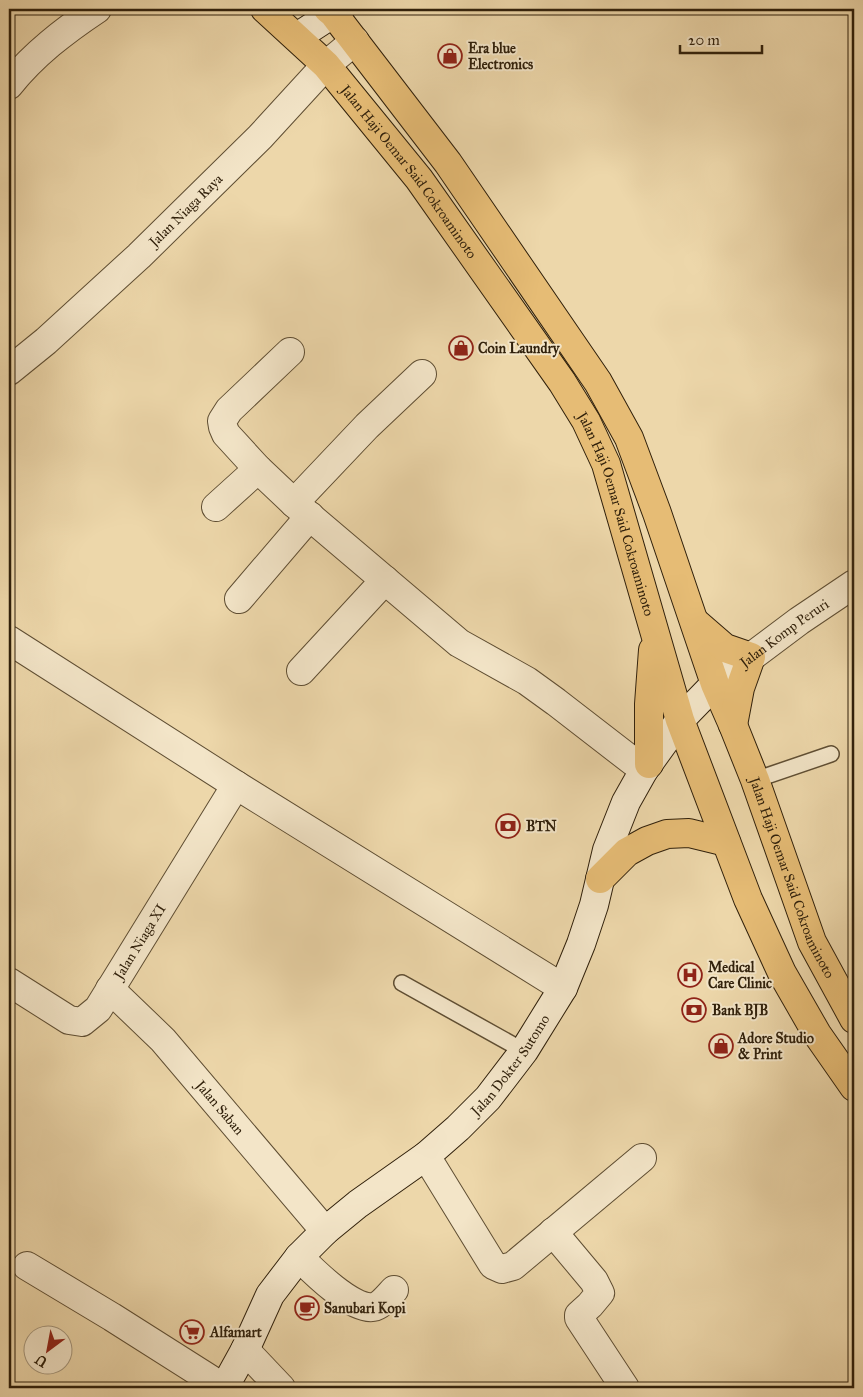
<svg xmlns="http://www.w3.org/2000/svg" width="863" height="1397" font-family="'IM FELL Great Primer',serif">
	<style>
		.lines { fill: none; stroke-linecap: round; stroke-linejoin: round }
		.service-casing { stroke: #5f4e33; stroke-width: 18 }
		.minor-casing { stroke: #5f4e33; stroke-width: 30 }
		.secondary-casing { stroke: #30200b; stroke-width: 30 }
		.primary-casing { stroke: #30200b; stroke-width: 30 }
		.service { stroke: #f3e5c8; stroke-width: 15 }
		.minor { stroke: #f3e5c8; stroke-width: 28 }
		.secondary { stroke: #f3e5c8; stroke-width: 28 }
		.primary { stroke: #e6bc75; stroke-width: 28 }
		.labels { text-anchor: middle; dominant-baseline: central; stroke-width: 4; stroke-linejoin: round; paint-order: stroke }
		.poi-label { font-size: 14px; font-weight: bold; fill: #30200b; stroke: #f3e5c8; text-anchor: start }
		.street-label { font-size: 14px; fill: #30200b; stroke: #f3e5c8 }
	</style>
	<rect width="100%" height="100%" fill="#edd7aa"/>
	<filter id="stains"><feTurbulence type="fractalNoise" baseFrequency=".004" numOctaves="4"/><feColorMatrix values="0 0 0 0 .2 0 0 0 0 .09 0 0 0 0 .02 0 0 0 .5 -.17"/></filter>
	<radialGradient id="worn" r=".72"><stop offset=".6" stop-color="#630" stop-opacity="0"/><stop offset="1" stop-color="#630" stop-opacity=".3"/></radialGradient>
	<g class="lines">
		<!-- service casing -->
		<g class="service-casing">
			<g id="service">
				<polyline points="755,780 831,754"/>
				<polyline points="402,983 524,1051"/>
			</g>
		</g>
		<!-- minor casing -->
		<g class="minor-casing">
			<g id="minor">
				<path d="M 9,85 C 34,54 64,31 97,9"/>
				<polyline points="290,352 229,410 222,421 223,427 226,434 258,469 294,503 459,643 527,681 556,702 644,770"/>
				<path id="s1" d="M 9,371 L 46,341 L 139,256 L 260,137 L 326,65 L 355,41"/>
				<polyline points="294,503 367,426 422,374"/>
				<polyline points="216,507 258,469"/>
				<polyline points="239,599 310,516"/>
				<polyline points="9,640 236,785 563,988"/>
				<polyline points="301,671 385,580"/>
				<path id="s2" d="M 715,684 L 799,621 L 854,584"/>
				<path id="s3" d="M 9,982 L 69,1020 L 82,1022 L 98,1009 L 236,785"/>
				<path id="s4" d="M 110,989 L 163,1040 L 325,1231"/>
				<polyline points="426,1156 493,1265 502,1269 513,1266 642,1158"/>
				<polyline points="553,1232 594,1281 600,1293 590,1305 579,1315 579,1318 625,1388"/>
				<path d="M 299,1257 C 313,1271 352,1310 373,1307 C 381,1306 389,1295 394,1290"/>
				<polyline points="27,1266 112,1317 224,1388"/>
				<polyline points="245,1350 281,1388"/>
			</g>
		</g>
		<!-- secondary casing -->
		<g class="secondary-casing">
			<g id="secondary">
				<polyline points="297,37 340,9"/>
				<path id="s5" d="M 224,1388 L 245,1350 L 270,1295 L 299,1257 L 325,1231 L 358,1204 L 426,1156 L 458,1128 L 488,1098 L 524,1051 L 563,988 L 581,944 L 594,905 L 607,850 L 626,802 L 644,770 L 680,720 L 715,684"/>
			</g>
		</g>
		<!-- primary casing -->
		<g class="primary-casing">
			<g id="primary">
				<path id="s6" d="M 265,9 L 326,65 L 419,179 L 562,382 L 586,421 L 606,464 L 680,720 L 748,899 L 782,973 L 817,1034 L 854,1087"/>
				<path id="s7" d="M 328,9 L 333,13 L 448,163 L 598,382 L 629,438 L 657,513 L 715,684 L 733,725 L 755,780 L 812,942 L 854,1019"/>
				<polyline points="695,622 725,648 751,657 740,688 733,725"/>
				<polyline points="649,764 649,704 653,650"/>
				<polyline points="600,879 627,852 647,841 667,834 689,833 726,842"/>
			</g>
		</g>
		<!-- service -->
		<use href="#service" class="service"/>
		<!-- minor -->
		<use href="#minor" class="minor"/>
		<!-- secondary -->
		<use href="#secondary" class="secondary"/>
		<!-- primary -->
		<use href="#primary" class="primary"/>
	</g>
	<!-- icons -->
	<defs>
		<g id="shop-ring" transform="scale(1.25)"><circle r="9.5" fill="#f3e5c8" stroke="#8f2418" stroke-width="1.5"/><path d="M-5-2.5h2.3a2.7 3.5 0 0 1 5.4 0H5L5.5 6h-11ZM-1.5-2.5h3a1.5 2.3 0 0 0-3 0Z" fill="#8f2418"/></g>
		<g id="bank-ring" transform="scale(1.25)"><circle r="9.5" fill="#f3e5c8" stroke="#8f2418" stroke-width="1.5"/><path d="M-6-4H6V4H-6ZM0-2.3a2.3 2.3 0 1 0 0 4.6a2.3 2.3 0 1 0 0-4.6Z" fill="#8f2418"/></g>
		<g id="hospital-ring" transform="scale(1.25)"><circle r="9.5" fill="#f3e5c8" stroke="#8f2418" stroke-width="1.5"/><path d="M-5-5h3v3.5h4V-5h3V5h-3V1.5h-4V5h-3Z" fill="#8f2418"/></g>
		<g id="cafe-ring" transform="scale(1.25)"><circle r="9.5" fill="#f3e5c8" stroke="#8f2418" stroke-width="1.5"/><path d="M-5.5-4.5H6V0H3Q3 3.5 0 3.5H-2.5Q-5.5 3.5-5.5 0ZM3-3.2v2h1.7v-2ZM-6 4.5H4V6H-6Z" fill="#8f2418"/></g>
		<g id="supermarket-ring" transform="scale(1.25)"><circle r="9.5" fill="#f3e5c8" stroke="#8f2418" stroke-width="1.5"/><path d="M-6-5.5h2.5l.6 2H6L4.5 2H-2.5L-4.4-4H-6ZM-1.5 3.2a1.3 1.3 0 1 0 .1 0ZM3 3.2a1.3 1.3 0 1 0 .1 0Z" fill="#8f2418"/></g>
	</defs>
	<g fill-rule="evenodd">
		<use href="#shop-ring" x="450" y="56"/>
		<use href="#shop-ring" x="461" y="348"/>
		<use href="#bank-ring" x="508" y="826"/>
		<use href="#hospital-ring" x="690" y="975"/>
		<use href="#bank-ring" x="694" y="1010"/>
		<use href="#shop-ring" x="721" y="1046"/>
		<use href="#cafe-ring" x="307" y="1308"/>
		<use href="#supermarket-ring" x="192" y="1332"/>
	</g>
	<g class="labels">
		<!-- poi labels -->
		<g class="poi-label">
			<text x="468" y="48">Era blue<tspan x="468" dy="16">Electronics</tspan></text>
			<text x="478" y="348">Coin Laundry</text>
			<text x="526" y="826">BTN</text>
			<text x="708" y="967">Medical<tspan x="708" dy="16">Care Clinic</tspan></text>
			<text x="712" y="1010">Bank BJB</text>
			<text x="738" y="1038">Adore Studio<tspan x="738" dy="16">&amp; Print</tspan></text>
			<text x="324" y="1308">Sanubari Kopi</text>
			<text x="210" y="1332">Alfamart</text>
		</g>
		<!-- street labels -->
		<g class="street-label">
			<text stroke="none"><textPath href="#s6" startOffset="218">Jalan Haji Oemar Said Cokroaminoto</textPath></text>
			<text stroke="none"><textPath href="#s1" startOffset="239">Jalan Niaga Raya</textPath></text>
			<text stroke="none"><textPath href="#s6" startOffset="622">Jalan Haji Oemar Said Cokroaminoto</textPath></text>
			<text stroke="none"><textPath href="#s2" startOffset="86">Jalan Komp Peruri</textPath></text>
			<text stroke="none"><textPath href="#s7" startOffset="994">Jalan Haji Oemar Said Cokroaminoto</textPath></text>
			<text stroke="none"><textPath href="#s3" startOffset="184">Jalan Niaga XI</textPath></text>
			<text stroke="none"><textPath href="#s5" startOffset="439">Jalan Dokter Sutomo</textPath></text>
			<text stroke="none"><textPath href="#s4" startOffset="162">Jalan Saban</textPath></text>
		</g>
	</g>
	<!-- margin -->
	<rect width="863" height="1397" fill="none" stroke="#edd7aa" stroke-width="30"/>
	<rect x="10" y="10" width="843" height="1377" fill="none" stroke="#30200b" stroke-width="2.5"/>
	<rect x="15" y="15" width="833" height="1367" fill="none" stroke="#30200b"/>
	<!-- north arrow -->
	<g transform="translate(48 1350) rotate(212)"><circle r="24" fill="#f3e5c8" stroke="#a5967c"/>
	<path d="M0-4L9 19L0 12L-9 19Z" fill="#8f2418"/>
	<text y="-8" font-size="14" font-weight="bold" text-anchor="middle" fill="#30200b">U</text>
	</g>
	<!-- scale -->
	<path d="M680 45v8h82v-8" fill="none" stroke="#30200b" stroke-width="2.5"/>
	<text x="688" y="45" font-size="15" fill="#30200b" stroke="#f3e5c8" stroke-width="4" paint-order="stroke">20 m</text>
	<rect width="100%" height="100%" filter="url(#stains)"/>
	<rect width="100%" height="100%" fill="url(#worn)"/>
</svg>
